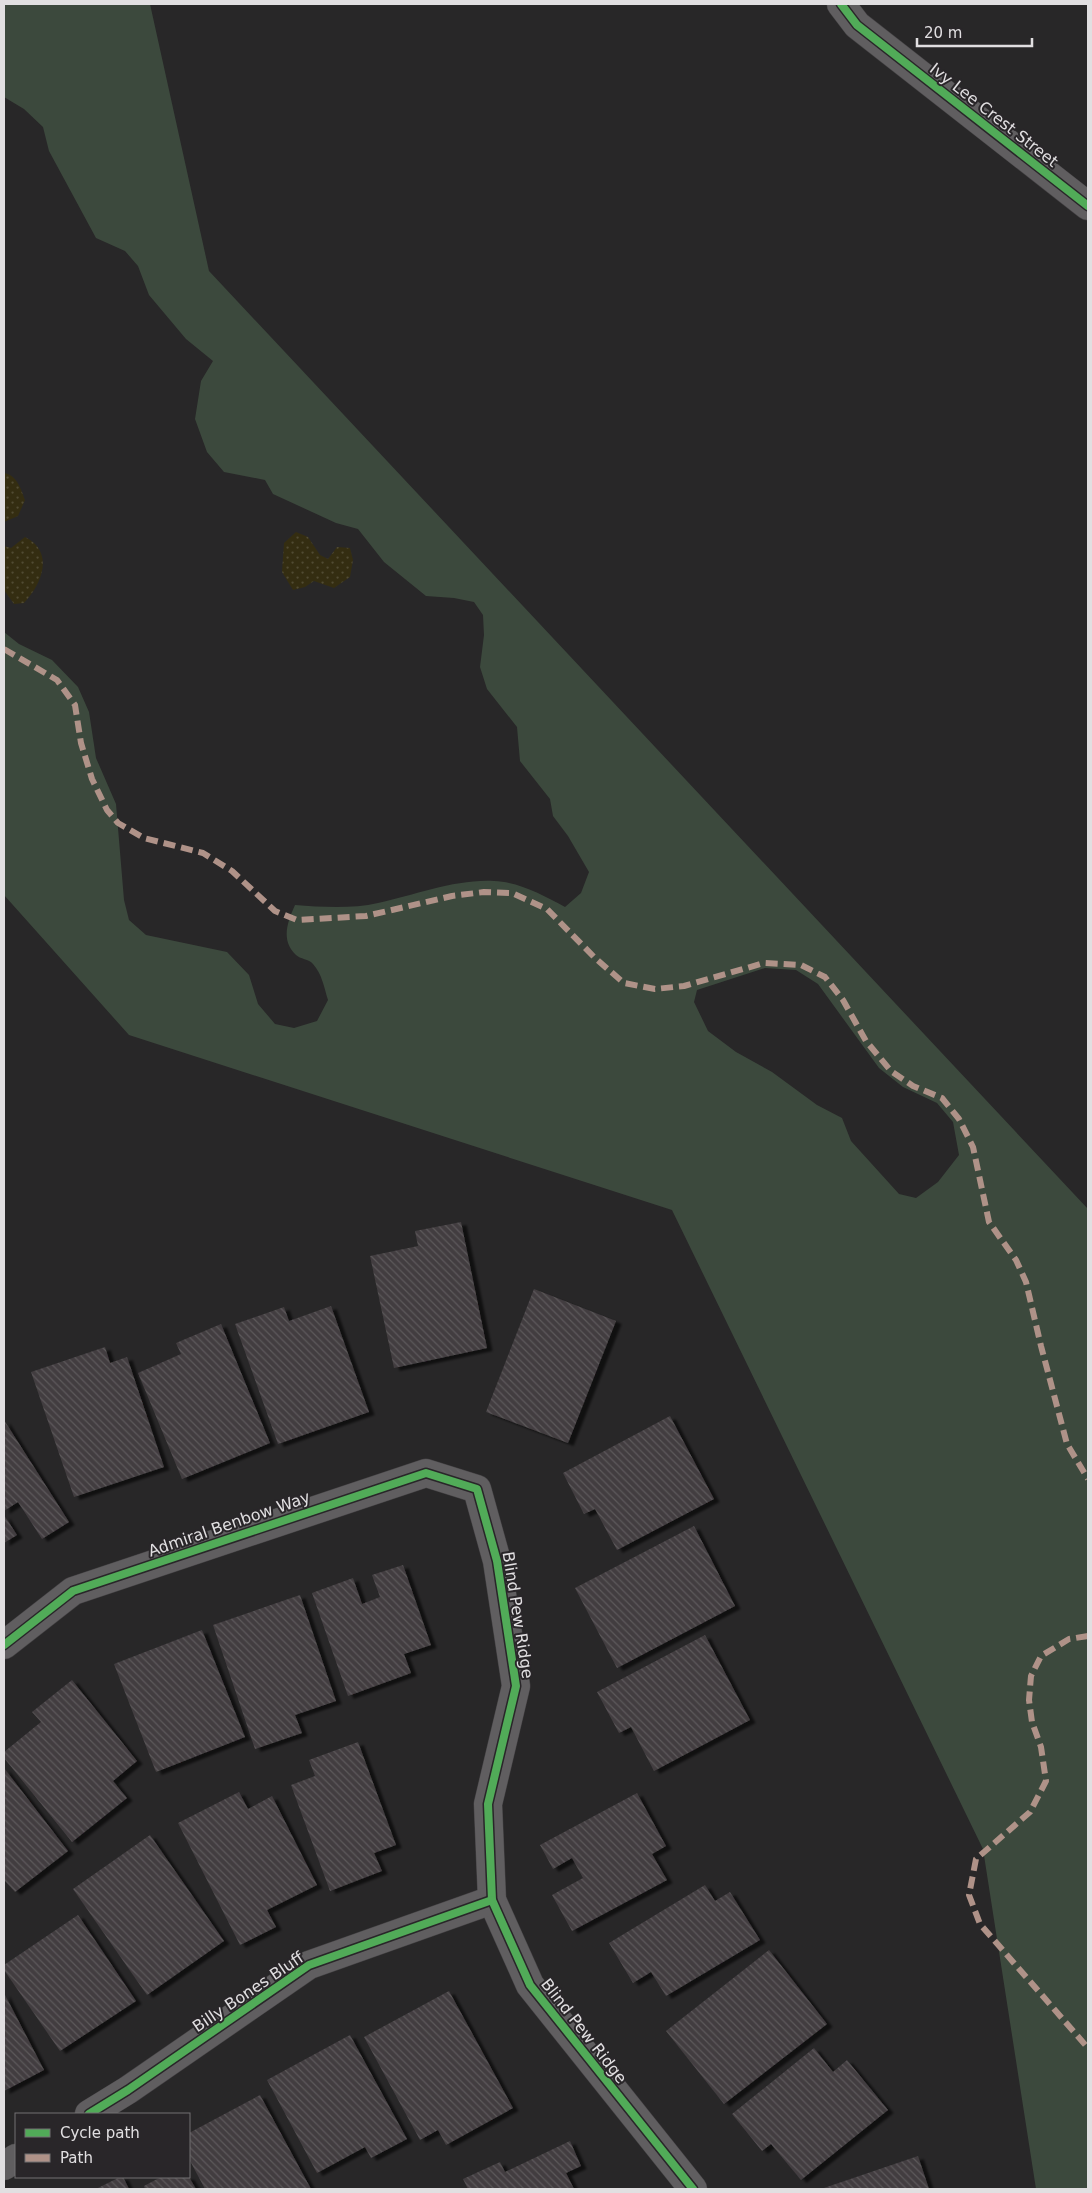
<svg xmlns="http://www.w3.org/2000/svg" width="1092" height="2193" font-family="'DejaVu Sans',sans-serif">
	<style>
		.green { fill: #3c493d; fill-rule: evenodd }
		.sand { fill: url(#sand-dots) }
		.building { fill: url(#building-back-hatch); filter: url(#shadow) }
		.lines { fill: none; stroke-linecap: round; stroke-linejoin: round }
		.minor-casing { stroke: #434143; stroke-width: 29 }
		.tertiary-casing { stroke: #434143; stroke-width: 29 }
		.minor { stroke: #605e60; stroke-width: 28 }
		.tertiary { stroke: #605e60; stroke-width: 28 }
		.quiet { stroke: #af9288; stroke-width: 6; stroke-dasharray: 12 6; stroke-linecap: butt }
		.cycleway-casing { stroke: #292629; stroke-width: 11 }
		.cycleway { stroke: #51ab58; stroke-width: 8 }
		.labels { text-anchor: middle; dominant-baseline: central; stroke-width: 4; stroke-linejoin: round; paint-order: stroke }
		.street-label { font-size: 16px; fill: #e1dfe1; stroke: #292629 }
	</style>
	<defs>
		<pattern id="sand-dots" width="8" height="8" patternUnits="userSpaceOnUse" patternTransform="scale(1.25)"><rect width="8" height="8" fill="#342d11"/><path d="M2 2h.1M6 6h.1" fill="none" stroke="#514b33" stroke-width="1.8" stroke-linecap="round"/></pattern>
		<pattern id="building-back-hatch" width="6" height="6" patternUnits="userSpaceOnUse" patternTransform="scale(1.25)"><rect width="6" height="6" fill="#423d40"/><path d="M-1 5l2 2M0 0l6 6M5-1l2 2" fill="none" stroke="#5d595b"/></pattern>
		<filter id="shadow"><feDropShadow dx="5.5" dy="3" stdDeviation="1" flood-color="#0009"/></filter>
	</defs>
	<rect width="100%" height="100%" fill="#282728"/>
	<!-- green -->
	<path class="green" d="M 4,4 L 150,4 L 209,271 L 1088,1209 L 1088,2189 L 1036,2189 L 983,1849 L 672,1210 L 129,1035 L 4,895 L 4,632 L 19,644 L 52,660 L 78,687 L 89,712 L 96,758 L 116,804 L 124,900 L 129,920 L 146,935 L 227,952 L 249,975 L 258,1004 L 275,1024 L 294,1028 L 317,1021 L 328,1000 C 324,987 322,974 313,964 C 309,959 300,959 296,955 C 280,940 288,921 295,905 C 321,907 352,909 378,903 C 416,895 455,879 494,881 C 519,882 543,895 565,907 L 581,893 L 589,872 L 568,836 L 553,816 L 550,799 L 520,761 L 517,727 L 487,689 L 480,667 L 484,635 L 483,615 L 474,602 L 454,598 L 426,596 L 384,562 L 358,529 L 336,523 L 273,494 L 265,480 L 224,472 L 207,452 L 195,419 L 201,381 L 213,361 L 186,339 L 149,295 L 138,266 L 125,251 L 96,238 L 49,151 L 43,127 L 24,109 L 4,97 ZM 765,968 L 796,970 L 818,984 L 879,1068 L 903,1087 L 937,1103 L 953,1122 L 959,1155 L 938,1182 L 916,1198 L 899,1194 L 851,1141 L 842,1118 L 817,1105 L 772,1072 L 736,1052 L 708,1031 L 694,1002 L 697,990 Z"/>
	<!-- sand -->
	<g class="sand">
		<path d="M 4,473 C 17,475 21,489 25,500 L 18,516 L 4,522 Z"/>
		<polygon points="296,532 308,537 320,555 328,559 337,547 350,548 353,560 350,577 334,588 314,581 305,587 293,590 282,572 284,543"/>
		<path d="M 25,537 C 55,552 42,584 24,603 L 14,604 L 4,590 L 4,546 L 11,548 Z"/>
	</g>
	<!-- building -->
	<g class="building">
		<polygon points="461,1222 487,1348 394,1368 370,1256 418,1246 415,1231"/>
		<polygon points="534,1289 616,1321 568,1443 486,1412"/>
		<polygon points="331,1306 369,1412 278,1444 235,1324 284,1307 289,1321"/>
		<polygon points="221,1324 270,1443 182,1479 138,1373 181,1354 176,1343"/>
		<polygon points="105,1347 110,1363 127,1357 164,1467 74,1497 31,1372"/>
		<polygon points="670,1416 714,1499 617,1550 595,1509 584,1514 563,1473"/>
		<polygon points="4,1420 69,1522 42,1539 18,1502 4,1511"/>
		<polygon points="4,1515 17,1535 4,1543"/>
		<polygon points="694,1526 735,1606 617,1668 575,1588"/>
		<polygon points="403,1565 431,1645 404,1654 411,1673 348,1696 312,1593 353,1578 362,1604 380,1597 372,1575"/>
		<polygon points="300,1595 336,1701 295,1715 302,1733 255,1749 213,1625"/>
		<polygon points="202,1630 245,1737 156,1772 114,1664"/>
		<polygon points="705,1635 750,1720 654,1771 631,1727 619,1733 597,1692"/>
		<polygon points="72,1680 137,1761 113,1781 127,1798 72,1842 4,1758 4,1752 41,1722 32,1712"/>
		<polygon points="358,1742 396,1845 374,1853 382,1871 330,1891 291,1785 315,1776 309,1760"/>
		<polygon points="4,1768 68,1851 15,1892 4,1880"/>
		<polygon points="239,1792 248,1809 272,1796 317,1885 267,1910 276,1927 240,1945 178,1823"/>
		<polygon points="637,1793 666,1846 652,1854 667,1880 572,1931 552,1895 583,1878 572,1858 553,1869 540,1845"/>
		<polygon points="150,1835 224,1941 147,1995 73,1889"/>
		<polygon points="705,1885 715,1901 730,1892 760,1940 666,1996 651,1972 633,1983 609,1943"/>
		<polygon points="78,1915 136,2001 60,2051 4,1970 4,1965"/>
		<polygon points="769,1950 827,2024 724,2104 666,2031"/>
		<polygon points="449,1991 513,2108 446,2145 438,2130 420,2140 364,2037"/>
		<polygon points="4,1993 44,2070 4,2091"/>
		<polygon points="350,2035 407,2139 371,2158 365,2147 317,2173 267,2080"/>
		<polygon points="814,2048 833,2072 847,2060 888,2110 801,2180 771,2144 762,2151 732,2114"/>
		<polygon points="260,2095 311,2189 205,2189 189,2159 189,2133"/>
		<polygon points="570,2141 581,2166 566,2173 574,2189 468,2189 463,2179 500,2162 505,2172"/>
		<polygon points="918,2156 929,2189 821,2189"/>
		<polygon points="120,2177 123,2177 129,2189 96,2189"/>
		<polygon points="161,2177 189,2177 196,2189 145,2189 144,2186"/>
	</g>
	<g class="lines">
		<!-- minor casing -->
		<g class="minor-casing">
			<g id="minor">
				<polyline points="4,1645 73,1591 426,1473 477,1489 497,1561 516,1686 488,1804 492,1900 530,1985 693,2189"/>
				<polyline points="89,2114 128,2090 309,1965 492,1900"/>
				<polyline points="4,2166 16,2158"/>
			</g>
		</g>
		<!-- tertiary casing -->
		<g class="tertiary-casing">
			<polyline id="tertiary" points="841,4 857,25 1088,206"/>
		</g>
		<!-- minor -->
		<use href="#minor" class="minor"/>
		<!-- tertiary -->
		<use href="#tertiary" class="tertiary"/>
		<!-- quiet -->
		<g class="quiet">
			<polyline points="4,649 57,680 75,705 81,743 92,779 107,810 118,823 144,838 203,853 232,871 275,911 297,920 366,916 452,896 484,892 512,893 547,909 595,958 624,983 655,989 684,986 764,963 801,965 825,977 843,1000 866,1041 891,1071 913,1086 942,1098 959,1119 973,1147 989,1222 1016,1260 1026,1282 1041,1346 1067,1444 1088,1479"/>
			<polyline points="1088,1636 1069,1639 1041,1656 1031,1676 1029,1700 1032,1722 1041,1747 1046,1781 1030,1812 976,1859 969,1895 980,1924 1088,2048"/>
		</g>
		<!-- cycleway casing -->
		<g class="cycleway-casing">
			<g id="cycleway">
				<polyline points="841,4 857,25 1088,206"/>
				<polyline points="4,1645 73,1591 426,1473 477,1489 497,1561 516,1686 488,1804 492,1900 530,1985 693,2189"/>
				<polyline points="89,2114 128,2090 309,1965 492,1900"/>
			</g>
		</g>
		<!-- cycleway -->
		<use href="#cycleway" class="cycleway"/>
	</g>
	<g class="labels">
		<!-- street labels -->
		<g class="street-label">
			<text transform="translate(994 115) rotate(38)">Ivy Lee Crest Street</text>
			<text transform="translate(229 1524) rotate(-19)">Admiral Benbow Way</text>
			<text transform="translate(518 1615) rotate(81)">Blind Pew Ridge</text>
			<text transform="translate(248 1992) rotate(-34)">Billy Bones Bluff</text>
			<text transform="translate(584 2031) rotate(52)">Blind Pew Ridge</text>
		</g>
	</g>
	<!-- border -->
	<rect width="1092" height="2193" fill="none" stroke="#e1dfe1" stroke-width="10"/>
	<!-- legend -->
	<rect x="15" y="2113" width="175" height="65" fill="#292629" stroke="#737073"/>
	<rect x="25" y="2129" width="25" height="8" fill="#51ab58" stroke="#737073"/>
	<text x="60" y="2138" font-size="15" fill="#e1dfe1">Cycle path</text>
	<rect x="25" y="2154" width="25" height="8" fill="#af9288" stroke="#737073"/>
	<text x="60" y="2163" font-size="15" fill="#e1dfe1">Path</text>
	<!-- scale -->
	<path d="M917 38v8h115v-8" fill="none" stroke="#e1dfe1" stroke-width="2.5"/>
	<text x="924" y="38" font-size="15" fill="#e1dfe1" stroke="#292629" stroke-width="4" paint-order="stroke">20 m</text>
</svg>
